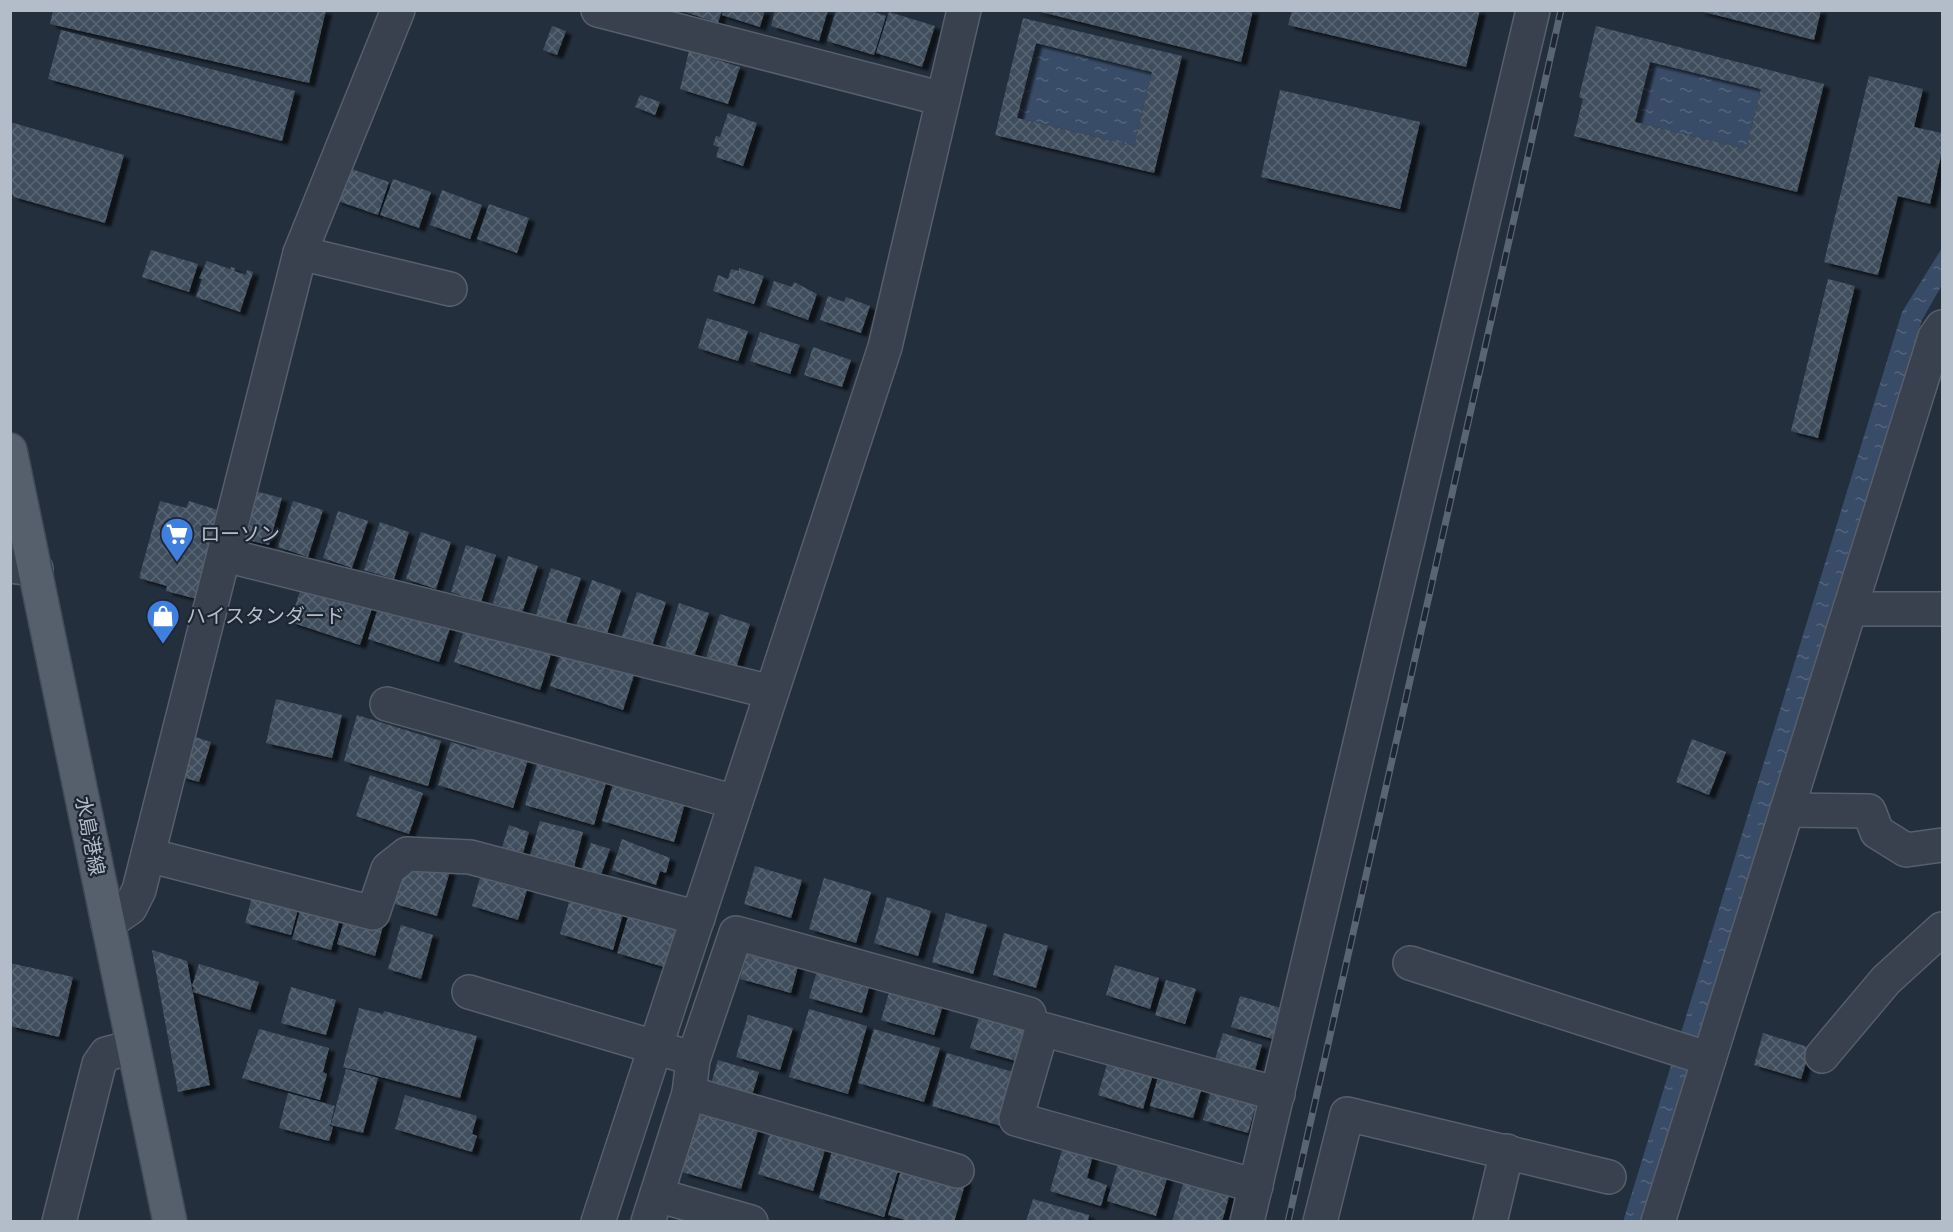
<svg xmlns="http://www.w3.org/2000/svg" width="1953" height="1232" font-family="Rubik,'Noto Sans JP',sans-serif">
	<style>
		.water { fill: url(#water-ripples) }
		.building { fill: url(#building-cross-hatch); fill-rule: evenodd; filter: url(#shadow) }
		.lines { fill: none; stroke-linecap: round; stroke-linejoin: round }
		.minor-casing { stroke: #565f6b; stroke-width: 36 }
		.major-casing { stroke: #414a56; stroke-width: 36 }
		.minor { stroke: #38414d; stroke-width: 33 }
		.major { stroke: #56606d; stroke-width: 33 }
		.rail-casing { stroke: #5a6574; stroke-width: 7 }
		.rail { stroke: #1d2632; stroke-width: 4.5; stroke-dasharray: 14; stroke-linecap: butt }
		.labels { text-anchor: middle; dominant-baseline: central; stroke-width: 4.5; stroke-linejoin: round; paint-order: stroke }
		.poi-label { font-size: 20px; fill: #b3bcc9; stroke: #1d2632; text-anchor: start }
		.street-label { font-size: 20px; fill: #b3bcc9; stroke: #1d2632 }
	</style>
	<defs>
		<pattern id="water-ripples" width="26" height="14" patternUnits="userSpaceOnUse" patternTransform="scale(1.5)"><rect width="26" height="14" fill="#394c67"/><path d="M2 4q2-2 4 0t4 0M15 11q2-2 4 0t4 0" fill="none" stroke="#53647b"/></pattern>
		<pattern id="building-cross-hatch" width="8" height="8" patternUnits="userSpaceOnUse" patternTransform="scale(1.5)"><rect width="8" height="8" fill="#404d5d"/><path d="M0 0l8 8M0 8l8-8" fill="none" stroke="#596573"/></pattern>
		<filter id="shadow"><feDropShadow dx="6" dy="4" stdDeviation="1.5" flood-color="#0009"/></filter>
	</defs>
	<rect width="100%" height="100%" fill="#242f3d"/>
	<!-- water -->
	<g class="water">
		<polygon points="1036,43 1152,72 1134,146 1017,118"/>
		<polygon points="1650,62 1761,89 1746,149 1635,122"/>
		<polygon points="1942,248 1942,285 1922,320 1644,1221 1623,1222 1902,312"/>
	</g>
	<!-- building -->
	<g class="building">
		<polygon points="53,10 326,10 309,83 50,24"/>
		<polygon points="679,10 722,10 718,23"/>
		<polygon points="723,10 765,10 760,27 722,15"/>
		<polygon points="775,10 828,10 819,41 771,26"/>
		<polygon points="836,10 868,10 886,16 874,55 827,41"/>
		<polygon points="1033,10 1253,10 1241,62"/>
		<polygon points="1292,10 1480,10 1466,67 1288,25"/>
		<polygon points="1696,10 1821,10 1814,40"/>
		<polygon points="889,12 935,26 922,67 876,53"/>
		<path d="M 1023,18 L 1182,56 L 1154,173 L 995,135 ZM 1036,43 L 1152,72 L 1134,146 L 1017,118 Z"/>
		<polygon points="552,26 566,31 557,55 543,50"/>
		<path d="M 1596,26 L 1824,84 L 1797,192 L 1574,136 L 1583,99 L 1579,97 ZM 1650,62 L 1761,89 L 1746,149 L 1635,122 Z"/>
		<polygon points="61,30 295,91 282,141 48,79"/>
		<polygon points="689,51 740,67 728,104 680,89"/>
		<polygon points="1869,76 1923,89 1914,127 1942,133 1942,151 1930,204 1898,196 1878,275 1824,262"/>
		<polygon points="1280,90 1420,122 1400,209 1261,177"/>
		<polygon points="640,95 660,102 655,115 635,107"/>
		<polygon points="728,113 757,123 743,166 716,157 719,147 713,145 716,136 720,137"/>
		<polygon points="10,122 124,155 105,223 14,197 10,191"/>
		<polygon points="346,167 389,182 378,215 335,200"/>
		<polygon points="393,179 431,192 419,228 380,215"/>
		<polygon points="442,190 482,205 470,239 430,225"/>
		<polygon points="489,204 529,218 517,253 477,239"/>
		<polygon points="151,250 198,264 189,292 142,277"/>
		<polygon points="207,261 230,269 231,267 235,268 234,271 246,275 247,270 253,272 240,312 196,297 202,279 199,278"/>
		<polygon points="739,268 764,276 754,304 713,291 718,275 728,279 731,269 739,271"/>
		<polygon points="1828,279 1855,286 1818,438 1791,431"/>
		<polygon points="774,281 792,287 794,282 817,294 808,320 766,305"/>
		<polygon points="828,296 844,302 846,297 870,306 861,333 820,320"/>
		<polygon points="707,318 748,331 738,361 698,348"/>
		<polygon points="760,332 800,345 790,374 750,361"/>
		<polygon points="813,347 851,360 842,387 804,375"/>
		<polygon points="251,490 282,498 269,545 239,538"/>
		<polygon points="160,501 186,508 189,501 221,511 197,599 166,591 167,586 139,578"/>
		<polygon points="293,501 323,510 308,557 278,547"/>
		<polygon points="338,511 368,521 352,568 323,558"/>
		<polygon points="380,522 409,532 394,579 364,570"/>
		<polygon points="421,532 451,542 436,589 406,579"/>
		<polygon points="466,545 496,555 481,602 451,592"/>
		<polygon points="508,556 538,566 522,613 493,603"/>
		<polygon points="551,568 581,578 565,625 536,615"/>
		<polygon points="305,576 375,599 360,645 290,622"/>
		<polygon points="592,580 621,590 606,637 576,627"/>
		<polygon points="637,592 666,602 651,649 621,639"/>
		<polygon points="381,599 452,622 439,662 368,639"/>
		<polygon points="679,603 709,613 693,660 664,650"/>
		<polygon points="720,614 750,624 735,671 705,661"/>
		<polygon points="467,620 553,648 540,690 454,662"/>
		<polygon points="563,648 635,672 623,710 550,686"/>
		<polygon points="276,699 342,715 332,758 266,743"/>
		<polygon points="357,715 441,741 428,786 344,761"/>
		<polygon points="186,734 211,742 199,782 181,777"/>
		<polygon points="1692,739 1726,752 1709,795 1676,782"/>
		<polygon points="451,742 476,750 477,745 528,760 513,808 438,785"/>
		<polygon points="538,761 607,779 594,825 525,805"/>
		<polygon points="370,775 423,793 409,834 356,816"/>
		<polygon points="615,778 686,800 674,842 602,821"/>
		<polygon points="540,821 583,832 574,867 530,856"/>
		<polygon points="509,825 529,832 522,857 501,850"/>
		<polygon points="622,839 670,858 666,873 660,871 656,885 612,870"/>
		<polygon points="591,843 610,849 601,875 582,869"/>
		<polygon points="408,859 450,871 437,916 395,904"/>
		<polygon points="755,866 802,880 791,918 744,904"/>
		<polygon points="483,867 530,880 518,920 472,906"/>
		<polygon points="824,878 871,892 856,943 809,929"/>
		<polygon points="255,886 301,898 291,935 245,923"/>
		<polygon points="572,892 625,907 613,950 560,934"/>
		<polygon points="304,897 343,909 331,950 292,939"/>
		<polygon points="887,897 931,911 918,956 874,943"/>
		<polygon points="631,907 680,921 667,968 617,953"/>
		<polygon points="348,908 385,919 375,956 337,944"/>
		<polygon points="946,913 987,925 973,974 932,962"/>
		<polygon points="401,925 433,935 421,979 388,969"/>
		<polygon points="1004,933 1048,946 1036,988 993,975"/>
		<polygon points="762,948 800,959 791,993 740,979 747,955 760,958"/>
		<polygon points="152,950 187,961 210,1085 178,1092"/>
		<polygon points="820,961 872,976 862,1013 809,998"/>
		<polygon points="10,963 73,977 59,1037 10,1026"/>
		<polygon points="199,964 259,982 250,1010 193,992 194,988 192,986"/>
		<polygon points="1115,965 1159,978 1150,1009 1106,995"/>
		<polygon points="893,979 946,995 934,1035 881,1020"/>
		<polygon points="1166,980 1196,989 1185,1024 1155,1015"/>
		<polygon points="291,987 336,1000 326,1035 281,1023"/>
		<polygon points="1240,996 1281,1008 1273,1039 1231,1027"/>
		<polygon points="359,1008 383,1014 384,1011 477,1036 460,1098 343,1067"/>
		<polygon points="809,1009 867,1026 848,1094 789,1077"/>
		<polygon points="981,1010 1031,1025 1020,1062 970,1048"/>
		<polygon points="748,1015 793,1028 780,1070 736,1057"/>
		<polygon points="259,1029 329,1048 323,1072 327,1074 320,1100 242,1078"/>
		<polygon points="874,1029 940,1048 924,1102 858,1083"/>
		<polygon points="1223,1033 1262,1045 1254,1074 1214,1062"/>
		<polygon points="1763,1033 1811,1048 1801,1079 1754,1065"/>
		<polygon points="1111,1051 1156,1064 1143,1109 1098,1095"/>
		<polygon points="947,1053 1017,1073 1001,1126 932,1106"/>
		<polygon points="718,1060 759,1072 751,1099 710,1087"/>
		<polygon points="1161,1065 1205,1077 1193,1118 1150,1106"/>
		<polygon points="346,1069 378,1078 363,1133 331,1125"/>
		<polygon points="1213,1084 1258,1098 1248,1133 1203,1120"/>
		<polygon points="288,1093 335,1106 330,1126 333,1127 329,1141 279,1128"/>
		<polygon points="405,1095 477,1116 472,1134 477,1136 472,1152 395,1129"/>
		<polygon points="700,1111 759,1127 741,1189 682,1172"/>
		<polygon points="772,1126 827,1143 813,1191 758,1174"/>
		<polygon points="834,1144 900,1164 884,1217 819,1198"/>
		<polygon points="1063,1147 1093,1155 1087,1178 1107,1185 1101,1206 1050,1191"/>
		<polygon points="1119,1161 1168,1175 1156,1216 1107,1201"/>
		<polygon points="903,1163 966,1181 954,1222 912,1222 888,1215"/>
		<polygon points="1184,1180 1230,1193 1222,1222 1172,1222"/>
		<polygon points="1033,1199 1089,1215 1088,1222 1026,1222"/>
	</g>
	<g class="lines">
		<!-- minor casing -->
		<g class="minor-casing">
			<g id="minor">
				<polyline points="598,10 943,99"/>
				<polyline points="300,253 450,289"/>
				<polyline points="241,559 771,692"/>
				<polyline points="10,566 36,569"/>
				<polyline points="1850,609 1942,609"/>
				<polyline points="387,704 735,802"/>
				<polyline points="1787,810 1869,811 1877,832 1906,850 1942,845"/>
				<polyline points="148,855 373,913 388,869 407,854 470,857 698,918"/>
				<polyline points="108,923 130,908 139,890 300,253 398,10"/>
				<polyline points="1410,963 1709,1059"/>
				<polyline points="469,992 678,1054"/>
				<polyline points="1822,1056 1886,980 1942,929"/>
				<polyline points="689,1093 957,1171"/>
				<polyline points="1256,1186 1016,1119 1042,1029 1278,1094"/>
				<polyline points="657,1195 751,1222"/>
				<polyline points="59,1222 99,1064 106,1054 133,1047"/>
				<polyline points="598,1222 885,347 964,10"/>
				<polyline points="648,1222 689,1093 693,1060 736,933 1029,1014"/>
				<polyline points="1247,1222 1533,10"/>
				<polyline points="1320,1222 1347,1114 1609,1177"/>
				<polyline points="1490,1222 1507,1151"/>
				<polyline points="1658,1222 1935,337 1942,327"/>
			</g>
		</g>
		<!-- major casing -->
		<g class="major-casing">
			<polyline id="major" points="10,450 170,1222"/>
		</g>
		<!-- minor -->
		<use href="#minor" class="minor"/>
		<!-- major -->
		<use href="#major" class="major"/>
		<!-- rail casing -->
		<g class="rail-casing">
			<polyline id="rail" points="1288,1222 1561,10"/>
		</g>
		<!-- rail -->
		<use href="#rail" class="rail"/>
	</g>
	<!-- icons -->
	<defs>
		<g id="supermarket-pin" transform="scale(1.725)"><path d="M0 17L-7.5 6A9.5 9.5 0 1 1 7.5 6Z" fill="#3f7fe0" stroke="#1d2632"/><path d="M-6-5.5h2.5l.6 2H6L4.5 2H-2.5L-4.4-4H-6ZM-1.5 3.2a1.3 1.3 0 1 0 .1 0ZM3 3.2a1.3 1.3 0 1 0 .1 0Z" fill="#fff"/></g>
		<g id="shop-pin" transform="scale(1.725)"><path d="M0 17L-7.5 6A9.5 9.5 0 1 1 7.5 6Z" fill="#3f7fe0" stroke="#1d2632"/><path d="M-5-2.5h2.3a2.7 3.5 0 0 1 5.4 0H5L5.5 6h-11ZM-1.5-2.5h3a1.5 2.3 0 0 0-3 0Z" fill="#fff"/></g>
	</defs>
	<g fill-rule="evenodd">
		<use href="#supermarket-pin" x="177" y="534"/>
		<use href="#shop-pin" x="163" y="616"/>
	</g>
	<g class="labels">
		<!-- poi labels -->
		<g class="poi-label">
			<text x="200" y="534">ローソン</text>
			<text x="186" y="616">ハイスタンダード</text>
		</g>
		<!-- street labels -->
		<g class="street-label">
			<text transform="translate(90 836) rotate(79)">水島港線</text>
		</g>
	</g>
	<!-- border -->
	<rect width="1953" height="1232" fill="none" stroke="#b3bcc9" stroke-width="24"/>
</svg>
